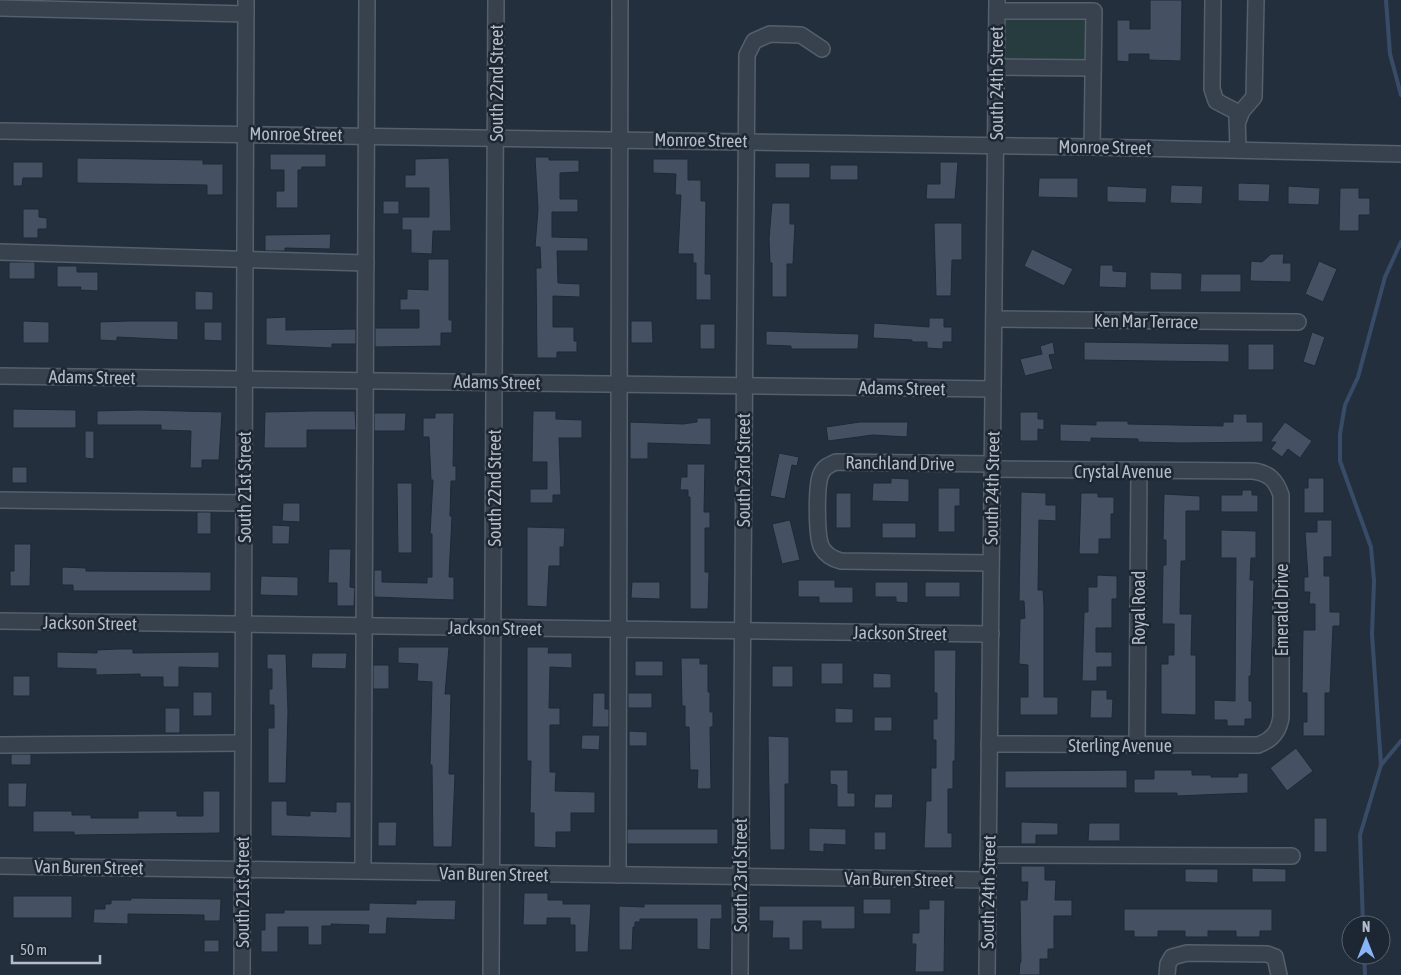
<svg xmlns="http://www.w3.org/2000/svg" width="1401" height="975" font-family="'Asap Condensed',sans-serif">
	<style>
		.green { fill: #263c3f }
		.lines { fill: none; stroke-linecap: round; stroke-linejoin: round }
		.stream { stroke: #394c67; stroke-width: 4 }
		.building { fill: #455162; stroke: #1f2835 }
		.minor-casing { stroke: #565f6c; stroke-width: 18 }
		.minor { stroke: #38414e; stroke-width: 15 }
		.labels { text-anchor: middle; dominant-baseline: central; stroke-width: 5; stroke-linejoin: round; paint-order: stroke }
		.street-label { font-size: 18px; fill: #b4bcc9; stroke: #1d2633 }
	</style>
	<rect width="100%" height="100%" fill="#242f3e"/>
	<!-- green -->
	<polygon class="green" points="997,11 1094,11 1093,68 996,67"/>
	<g class="lines">
		<!-- stream -->
		<g class="stream">
			<polyline points="1386,0 1390,54 1401,95"/>
			<polyline points="1381,765 1401,741"/>
			<polyline points="1363,925 1360,835 1381,765 1372,634 1374,581 1371,547 1340,461 1340,434 1345,405 1358,377 1385,277 1401,242"/>
			<polyline points="1364,955 1365,975"/>
		</g>
	</g>
	<!-- building -->
	<g class="building">
		<polygon points="1150,0 1182,0 1181,61 1149,60 1149,54 1129,54 1129,62 1117,61 1117,20 1130,20 1130,29 1150,29"/>
		<polygon points="270,154 326,154 326,167 302,167 301,170 298,170 298,208 276,208 276,191 284,191 284,170 270,170"/>
		<polygon points="535,157 549,157 549,160 579,160 579,172 560,173 560,199 578,199 578,212 552,212 552,237 588,238 588,251 557,251 558,283 580,284 580,297 553,296 553,327 574,327 574,341 577,341 577,352 557,352 557,358 537,358 536,268 541,268 540,247 535,247 538,209"/>
		<polygon points="77,158 203,160 203,164 223,164 223,195 207,195 207,185 77,183"/>
		<polygon points="449,158 451,231 433,231 432,254 411,253 411,230 402,230 402,217 429,217 429,188 405,188 405,175 415,175 415,159"/>
		<polygon points="653,159 688,159 688,180 701,180 701,201 706,201 705,274 711,274 711,300 696,300 696,263 693,263 693,254 678,254 681,195 675,195 676,174 653,173"/>
		<polygon points="13,162 43,162 43,178 23,178 22,186 13,186"/>
		<polygon points="940,162 958,162 955,199 926,199 927,184 940,184"/>
		<rect x="775" y="163" width="35" height="15"/>
		<rect x="830" y="165" width="28" height="15"/>
		<polygon points="1039,178 1078,178 1078,198 1038,197"/>
		<polygon points="1238,183 1270,184 1269,202 1238,201"/>
		<polygon points="1171,185 1203,186 1202,204 1170,203"/>
		<polygon points="1107,186 1147,188 1146,203 1107,202"/>
		<polygon points="1288,186 1320,188 1319,205 1288,204"/>
		<polygon points="1340,188 1359,188 1359,198 1370,198 1370,215 1359,215 1359,231 1339,231"/>
		<rect x="383" y="201" width="16" height="13"/>
		<polygon points="772,203 790,203 790,224 795,224 793,264 787,264 787,297 772,297 772,263 770,263 769,239"/>
		<polygon points="23,209 39,209 39,217 47,218 47,229 38,229 38,238 23,238"/>
		<polygon points="934,223 962,223 962,260 952,260 951,296 936,296"/>
		<polygon points="331,234 330,249 285,248 285,251 265,251 265,235"/>
		<polygon points="1032,249 1073,269 1064,286 1024,266"/>
		<polygon points="1271,254 1284,254 1283,263 1291,263 1291,282 1250,281 1251,261 1262,262"/>
		<polygon points="428,259 449,259 449,320 452,320 452,333 441,333 441,346 375,347 375,328 419,328 419,310 400,310 400,299 407,299 407,289 428,290"/>
		<polygon points="1319,261 1337,269 1323,302 1305,294"/>
		<rect x="9" y="262" width="26" height="17"/>
		<polygon points="1100,265 1113,265 1113,271 1127,272 1126,288 1099,287"/>
		<polygon points="57,266 77,266 77,272 98,272 98,291 80,290 81,287 57,287"/>
		<polygon points="1150,272 1182,273 1182,290 1150,290"/>
		<polygon points="1201,274 1241,274 1241,292 1200,292"/>
		<polygon points="195,291 213,292 213,310 195,310"/>
		<polygon points="286,317 286,330 356,329 356,344 332,344 332,348 266,345 266,318"/>
		<polygon points="929,318 944,318 944,327 952,327 952,342 943,342 943,349 927,348 927,342 912,342 912,340 873,338 874,323 929,327"/>
		<polygon points="23,321 49,322 49,343 23,343"/>
		<polygon points="128,321 178,321 178,340 117,337 117,341 100,340 100,322"/>
		<polygon points="631,321 652,321 653,343 631,343"/>
		<polygon points="204,322 222,322 222,341 204,340"/>
		<rect x="700" y="324" width="15" height="25"/>
		<polygon points="766,331 859,334 858,349 791,349 791,346 766,345"/>
		<polygon points="1312,332 1325,337 1315,366 1303,362"/>
		<polygon points="1053,342 1055,354 1049,355 1053,369 1025,376 1020,359 1042,354 1040,346"/>
		<polygon points="1084,342 1229,344 1229,362 1084,360"/>
		<rect x="1248" y="344" width="26" height="26"/>
		<polygon points="13,409 76,410 76,428 13,428"/>
		<polygon points="140,410 222,412 219,460 202,460 202,468 190,468 191,431 161,430 161,425 97,425 97,411"/>
		<polygon points="312,411 355,411 356,430 307,430 307,448 264,448 265,412"/>
		<polygon points="533,411 556,411 556,419 582,420 582,438 559,438 561,495 553,495 553,503 530,503 530,489 547,489 547,462 532,462"/>
		<polygon points="1020,412 1038,412 1038,419 1044,419 1044,430 1038,429 1038,441 1020,441"/>
		<polygon points="374,413 406,413 405,431 374,431"/>
		<polygon points="435,413 454,413 453,466 456,466 456,481 451,481 450,516 452,516 449,577 454,577 454,600 374,597 374,570 382,570 382,582 427,583 427,577 432,577 432,534 430,534 433,480 431,480 429,437 423,437 423,418 435,418"/>
		<polygon points="1233,414 1247,414 1247,422 1263,422 1263,442 1182,443 1138,442 1138,439 1091,438 1091,442 1060,441 1060,424 1096,425 1096,421 1128,421 1128,424 1223,426 1223,422 1233,422"/>
		<polygon points="697,418 711,418 711,445 648,443 648,459 630,459 630,422 683,424 697,422"/>
		<polygon points="860,422 908,422 907,437 873,435 828,441 826,427"/>
		<polygon points="1285,422 1312,441 1300,458 1288,449 1282,457 1271,449 1276,442 1270,442"/>
		<polygon points="85,431 94,431 94,459 85,458"/>
		<polygon points="779,453 799,457 797,466 792,465 785,499 770,496"/>
		<polygon points="687,464 705,464 704,512 710,512 710,528 705,528 705,572 709,572 708,609 690,609 690,497 688,497 688,490 680,490 681,477 687,477"/>
		<rect x="12" y="467" width="15" height="16"/>
		<polygon points="891,478 909,479 909,502 872,501 873,483 891,483"/>
		<polygon points="1308,478 1324,478 1324,513 1304,513 1304,488 1308,488"/>
		<polygon points="397,483 412,483 412,553 398,553"/>
		<polygon points="938,488 960,488 960,506 955,506 955,532 938,532"/>
		<polygon points="1242,490 1252,490 1252,495 1258,495 1258,512 1221,512 1221,495 1242,495"/>
		<polygon points="1021,492 1046,493 1046,505 1056,505 1056,521 1039,520 1038,590 1043,590 1044,606 1044,697 1058,697 1058,715 1020,715 1020,697 1028,697 1028,665 1019,664 1020,619 1025,618 1024,601 1019,601"/>
		<rect x="836" y="493" width="15" height="35"/>
		<polygon points="1081,493 1098,493 1098,497 1114,497 1114,514 1111,514 1111,539 1099,539 1099,554 1079,554"/>
		<polygon points="1164,494 1200,496 1200,511 1186,511 1186,561 1181,561 1180,614 1192,614 1191,655 1196,655 1196,715 1161,714 1161,664 1168,664 1168,655 1174,655 1174,624 1162,624 1163,565 1166,565 1166,540 1163,540"/>
		<polygon points="283,503 300,503 300,522 282,521"/>
		<rect x="197" y="512" width="14" height="22"/>
		<polygon points="790,520 800,560 782,564 772,524"/>
		<polygon points="1317,520 1332,520 1332,557 1324,557 1324,576 1330,576 1330,612 1340,612 1340,626 1333,626 1330,693 1325,693 1325,736 1303,736 1303,722 1307,722 1307,693 1302,693 1303,630 1315,630 1315,604 1309,604 1310,592 1304,592 1304,577 1308,577 1305,532 1317,532"/>
		<rect x="882" y="523" width="34" height="15"/>
		<polygon points="272,525 290,526 289,544 272,544"/>
		<polygon points="527,527 565,528 564,547 560,547 560,566 549,566 547,607 527,606"/>
		<polygon points="1221,530 1256,531 1256,558 1251,558 1250,580 1254,580 1251,676 1249,676 1249,701 1252,701 1252,719 1245,719 1245,726 1227,726 1227,720 1214,720 1214,700 1235,701 1236,558 1221,558"/>
		<polygon points="14,544 31,544 30,586 10,586 10,571 14,571"/>
		<polygon points="329,549 351,549 350,587 355,588 354,606 337,606 337,583 328,583"/>
		<polygon points="62,567 86,568 86,571 211,572 211,591 73,591 73,585 62,585"/>
		<polygon points="1097,575 1117,576 1117,599 1112,599 1112,628 1096,628 1096,652 1112,652 1112,667 1097,667 1097,681 1082,681 1084,612 1088,612 1088,587 1097,587"/>
		<polygon points="261,576 298,577 298,596 260,595"/>
		<polygon points="798,580 835,580 835,587 853,587 853,603 819,603 819,597 798,597"/>
		<polygon points="632,582 660,582 660,599 631,598"/>
		<polygon points="875,582 908,582 908,603 896,602 896,597 875,597"/>
		<rect x="925" y="582" width="35" height="15"/>
		<polygon points="398,647 449,647 445,694 451,694 449,774 455,774 452,847 433,847 432,765 430,765 432,682 417,681 418,664 398,663"/>
		<polygon points="527,647 549,647 548,653 572,653 572,668 550,667 549,708 560,708 560,725 550,725 550,772 556,772 555,791 595,792 595,813 571,813 571,832 556,832 556,848 534,847 534,813 530,813 531,761 527,761"/>
		<polygon points="118,649 133,649 133,653 219,652 219,668 179,667 179,687 163,687 163,677 140,677 140,674 96,675 96,669 57,668 57,652 97,653 97,650"/>
		<polygon points="934,650 956,650 955,761 953,761 953,789 948,789 948,833 952,833 952,848 924,848 926,801 931,801 931,768 936,768 936,740 933,740 933,719 937,719 937,693 934,693"/>
		<polygon points="312,653 347,653 346,669 311,668"/>
		<polygon points="267,654 286,654 288,712 286,783 268,783 268,728 274,728 274,705 269,705 269,689 272,689 272,669 267,669"/>
		<polygon points="681,658 700,658 700,664 708,664 708,692 710,692 710,712 713,712 713,727 710,727 711,789 697,789 698,770 690,770 689,727 685,727 685,706 682,706"/>
		<rect x="635" y="661" width="28" height="15"/>
		<rect x="821" y="663" width="22" height="21"/>
		<rect x="373" y="665" width="16" height="24"/>
		<rect x="772" y="666" width="21" height="21"/>
		<polygon points="873,673 891,674 891,688 873,688"/>
		<rect x="13" y="676" width="17" height="20"/>
		<polygon points="1091,690 1107,690 1107,699 1113,699 1112,718 1090,718"/>
		<rect x="193" y="692" width="19" height="24"/>
		<polygon points="593,693 605,693 605,709 609,709 609,727 592,727"/>
		<rect x="628" y="693" width="24" height="15"/>
		<rect x="165" y="708" width="15" height="25"/>
		<polygon points="835,708 853,709 853,723 835,723"/>
		<rect x="874" y="717" width="18" height="14"/>
		<polygon points="629,731 647,732 647,746 629,746"/>
		<polygon points="582,735 600,735 599,750 581,749"/>
		<polygon points="768,736 789,737 789,784 785,784 785,850 770,850"/>
		<polygon points="1296,748 1313,771 1287,791 1270,768"/>
		<rect x="11" y="754" width="20" height="11"/>
		<polygon points="830,770 848,770 848,793 855,793 855,807 837,807 837,785 830,784"/>
		<polygon points="1127,770 1127,788 1005,788 1005,771"/>
		<polygon points="1154,770 1192,770 1192,775 1211,775 1211,777 1238,777 1238,773 1248,773 1248,793 1177,796 1177,793 1134,793 1134,779 1154,779"/>
		<polygon points="8,783 27,783 26,807 8,807"/>
		<polygon points="203,791 220,791 220,833 74,835 74,832 33,832 33,811 72,811 72,815 91,815 91,818 138,818 138,811 177,811 177,816 203,816"/>
		<polygon points="875,794 893,794 892,808 874,808"/>
		<polygon points="271,801 287,801 287,815 310,816 310,811 336,812 336,802 351,802 351,838 271,836"/>
		<rect x="1314" y="818" width="13" height="34"/>
		<polygon points="378,822 397,822 396,846 378,846"/>
		<polygon points="1021,822 1058,823 1058,835 1036,835 1036,844 1021,844"/>
		<polygon points="1089,823 1120,823 1120,841 1088,841"/>
		<polygon points="809,828 846,829 846,845 824,844 824,852 809,851"/>
		<rect x="627" y="829" width="91" height="15"/>
		<rect x="874" y="832" width="12" height="18"/>
		<polygon points="1021,866 1045,866 1045,880 1056,880 1055,900 1072,900 1072,916 1054,916 1054,949 1048,949 1048,959 1040,959 1040,975 1019,975 1020,962 1021,962 1020,900 1027,900 1028,882 1021,882"/>
		<polygon points="1252,868 1286,869 1286,882 1252,882"/>
		<polygon points="1185,869 1218,869 1218,883 1185,882"/>
		<polygon points="524,893 548,893 548,900 563,900 563,904 591,904 588,952 575,952 575,925 570,925 570,918 547,918 547,925 523,925"/>
		<rect x="13" y="896" width="59" height="22"/>
		<polygon points="131,898 221,899 220,921 204,921 204,915 128,914 128,924 93,923 94,909 105,909 105,904 111,904 111,900 131,900"/>
		<rect x="863" y="899" width="28" height="15"/>
		<polygon points="416,900 456,900 455,920 387,918 386,934 368,934 369,925 331,924 331,926 322,926 322,945 308,945 308,927 278,927 278,952 261,952 261,930 265,930 265,913 284,913 284,910 369,910 369,903 416,904"/>
		<polygon points="929,900 945,900 944,972 915,972 916,944 912,944 912,933 919,933 919,909 929,909"/>
		<polygon points="644,904 722,904 722,919 711,919 710,950 697,949 697,919 640,919 640,922 635,922 635,927 633,927 632,950 619,950 619,906 644,907"/>
		<polygon points="759,906 855,906 855,929 821,929 821,921 803,921 803,950 789,950 789,938 772,938 773,921 759,921"/>
		<polygon points="1124,909 1272,909 1272,931 1260,931 1260,937 1236,937 1236,931 1208,931 1208,937 1185,937 1185,931 1158,931 1158,937 1134,937 1134,931 1124,931"/>
		<rect x="204" y="940" width="15" height="12"/>
	</g>
	<g class="lines">
		<!-- minor casing -->
		<g class="minor-casing">
			<g id="minor">
				<polyline points="1213,0 1212,89 1216,101 1235,111 1237,115 1238,150"/>
				<polyline points="0,8 246,14"/>
				<polyline points="997,11 1094,11 1092,147"/>
				<polyline points="996,67 1093,68"/>
				<polyline points="1238,121 1242,111 1254,97 1256,0"/>
				<polyline points="0,131 1092,147 1401,154"/>
				<polyline points="0,252 366,263"/>
				<polyline points="994,319 1298,322"/>
				<polyline points="0,376 993,389"/>
				<polyline points="0,500 244,503"/>
				<path d="M 991,563 L 841,561 C 833,559 826,555 822,548 C 816,538 816,485 821,474 C 824,467 829,465 836,462 L 992,464"/>
				<polyline points="0,621 991,634"/>
				<path d="M 989,744 L 1258,745 C 1272,740 1279,732 1281,717 L 1281,495 C 1276,480 1269,473 1253,471 L 992,469"/>
				<polyline points="0,745 243,743"/>
				<polyline points="1137,745 1139,471"/>
				<polyline points="988,855 1292,856"/>
				<polyline points="0,866 988,880"/>
				<polyline points="363,871 367,0"/>
				<polyline points="618,875 620,0"/>
				<polyline points="242,975 246,0"/>
				<polyline points="491,975 496,0"/>
				<polyline points="740,975 747,55 754,41 770,34 801,35 822,49"/>
				<polyline points="987,975 997,0"/>
				<polyline points="1167,975 1168,964 1172,957 1187,953 1267,954 1275,957 1279,975"/>
			</g>
		</g>
		<!-- minor -->
		<use href="#minor" class="minor"/>
	</g>
	<g class="labels">
		<!-- street labels -->
		<g class="street-label">
			<text transform="translate(496 83) rotate(-90)">South 22nd Street</text>
			<text transform="translate(996 83) rotate(-90)">South 24th Street</text>
			<text transform="translate(296 134) rotate(1)">Monroe Street</text>
			<text transform="translate(701 140) rotate(1)">Monroe Street</text>
			<text transform="translate(1105 147) rotate(1)">Monroe Street</text>
			<text transform="translate(1146 321) rotate(1)">Ken Mar Terrace</text>
			<text transform="translate(92 377) rotate(1)">Adams Street</text>
			<text transform="translate(497 382) rotate(1)">Adams Street</text>
			<text transform="translate(902 388) rotate(1)">Adams Street</text>
			<text transform="translate(900 463) rotate(1)">Ranchland Drive</text>
			<text transform="translate(743 470) rotate(-90)">South 23rd Street</text>
			<text x="1123" y="471">Crystal Avenue</text>
			<text transform="translate(244 487) rotate(-90)">South 21st Street</text>
			<text transform="translate(494 488) rotate(-90)">South 22nd Street</text>
			<text transform="translate(992 488) rotate(-89)">South 24th Street</text>
			<text transform="translate(1138 608) rotate(-90)">Royal Road</text>
			<text transform="translate(1281 610) rotate(-90)">Emerald Drive</text>
			<text transform="translate(90 623) rotate(1)">Jackson Street</text>
			<text transform="translate(495 628) rotate(1)">Jackson Street</text>
			<text transform="translate(900 633) rotate(1)">Jackson Street</text>
			<text x="1120" y="745">Sterling Avenue</text>
			<text transform="translate(89 867) rotate(1)">Van Buren Street</text>
			<text transform="translate(494 874) rotate(1)">Van Buren Street</text>
			<text transform="translate(740 875) rotate(-90)">South 23rd Street</text>
			<text transform="translate(899 879) rotate(1)">Van Buren Street</text>
			<text transform="translate(242 892) rotate(-90)">South 21st Street</text>
			<text transform="translate(988 892) rotate(-89)">South 24th Street</text>
		</g>
	</g>
	<!-- north arrow -->
	<g transform="translate(1366 940)"><circle r="24" fill="#1d2633" stroke="#59626f"/>
	<path d="M0-4L9 19L0 12L-9 19Z" fill="#8ab4f8"/>
	<text y="-8" font-size="14" font-weight="bold" text-anchor="middle" fill="#b4bcc9">N</text>
	</g>
	<!-- scale -->
	<path d="M12 955v8h88v-8" fill="none" stroke="#b4bcc9" stroke-width="2.5"/>
	<text x="20" y="955" font-size="15" fill="#b4bcc9" stroke="#1d2633" stroke-width="4" paint-order="stroke">50 m</text>
</svg>
